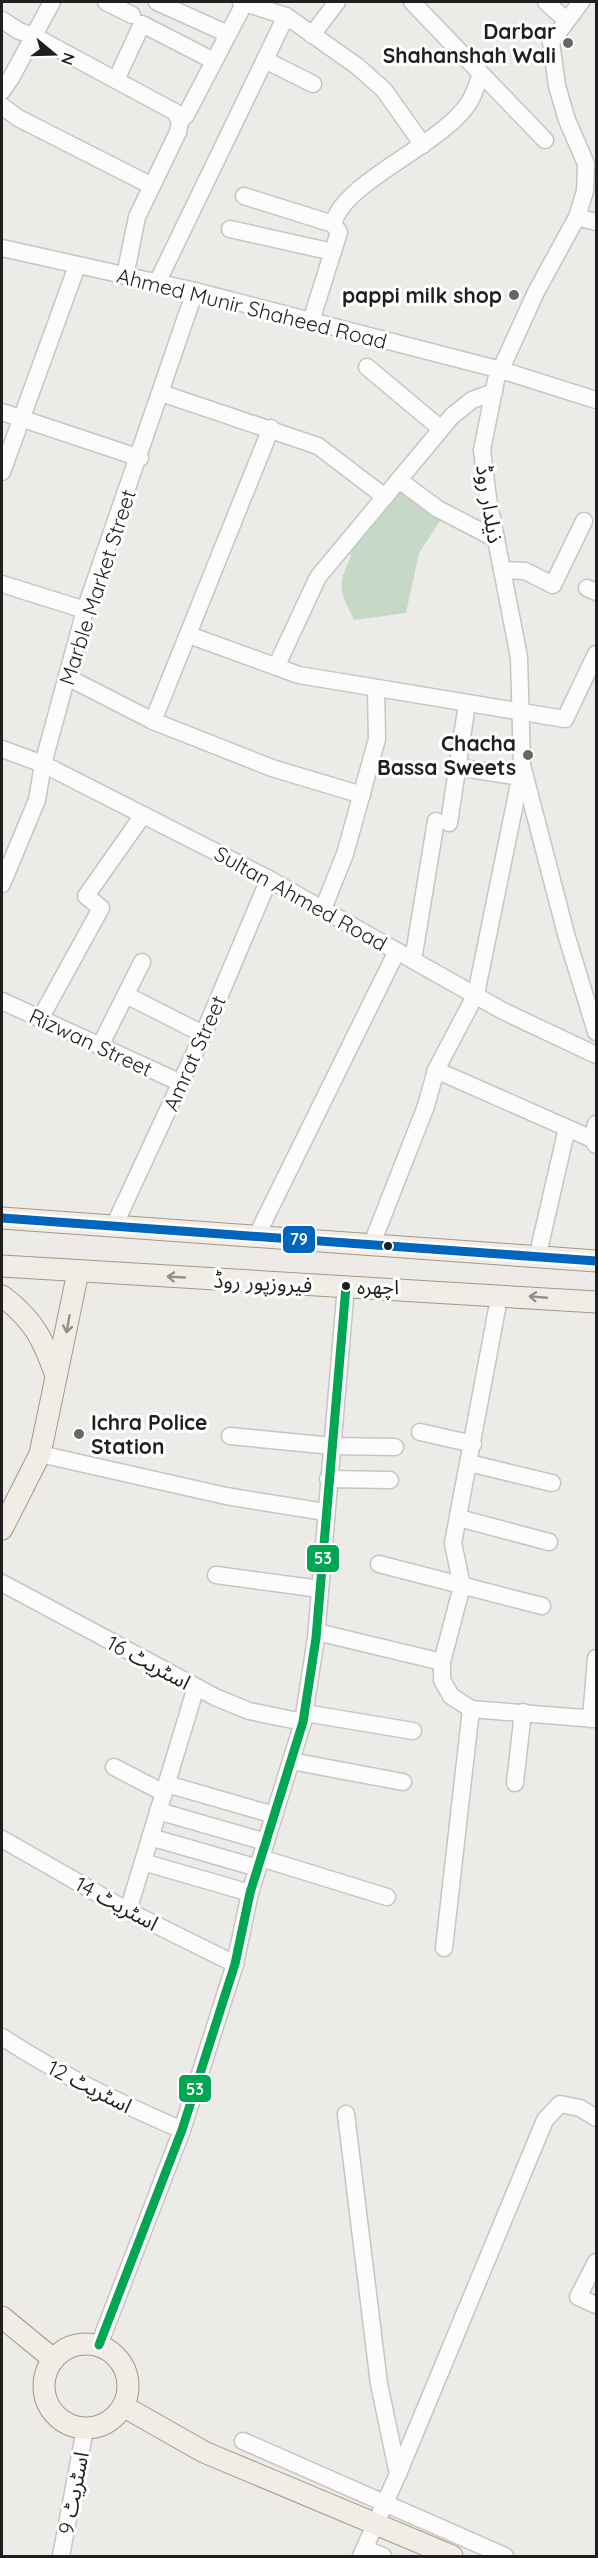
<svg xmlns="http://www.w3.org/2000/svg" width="598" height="2558" font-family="Quicksand,'Noto Sans Arabic',sans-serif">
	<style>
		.cemetery { fill: #c6d8c6 }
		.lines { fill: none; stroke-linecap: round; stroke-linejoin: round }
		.minor-casing { stroke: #c6c5c4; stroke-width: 19 }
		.major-casing { stroke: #a49884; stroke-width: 23 }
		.minor { stroke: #fcfcfc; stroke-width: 16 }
		.major { stroke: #f1ece5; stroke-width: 21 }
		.bus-1-casing { stroke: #fff; stroke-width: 14 }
		.bus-2-casing { stroke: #fff; stroke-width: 14 }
		.bus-1 { stroke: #0065bd; stroke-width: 9 }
		.bus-2 { stroke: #00a651; stroke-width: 9 }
		.oneway { stroke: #92908c }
		.poi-dot { fill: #676665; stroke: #fff; stroke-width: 2 }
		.bus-dot { fill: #1f1f1f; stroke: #fff; stroke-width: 2 }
		.labels { text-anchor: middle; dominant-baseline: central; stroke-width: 6; stroke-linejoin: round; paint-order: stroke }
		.bus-label { font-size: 20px; fill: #1f1f1f; stroke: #fff; text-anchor: start }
		.poi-label { font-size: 21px; font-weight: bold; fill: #1f1f1f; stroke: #fff; text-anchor: end }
		.street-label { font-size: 21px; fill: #1f1f1f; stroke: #fff }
		.line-badge { stroke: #fff; stroke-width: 2 }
		.badge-label { font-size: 16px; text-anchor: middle; font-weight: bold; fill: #fff }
	</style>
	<rect width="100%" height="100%" fill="#edebe8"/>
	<!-- cemetery -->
	<path class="cemetery" d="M 399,480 L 445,513 L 419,553 L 406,613 L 354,620 C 339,589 337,587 351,556 L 343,548 Z"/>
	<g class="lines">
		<!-- minor casing -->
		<g class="minor-casing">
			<g id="minor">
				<polyline points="106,2 132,15"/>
				<polyline points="157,2 228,34"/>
				<polyline points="241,2 286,16 357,66 384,90 423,145"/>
				<polyline points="412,2 545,140"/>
				<polyline points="546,2 566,20"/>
				<polyline points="581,2 551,42 557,86 567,120 586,164 585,191 577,217 536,292 496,380 482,450 488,498 519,657 522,765 566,934 596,1032"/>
				<polyline points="2,20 19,31 34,36 175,112 180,121 178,132 137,217 125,276"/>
				<polyline points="312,35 337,2"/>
				<polyline points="265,60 313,84"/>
				<polyline points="116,80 142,24 214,61"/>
				<polyline points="2,91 11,78 52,2"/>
				<polyline points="2,106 18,118 152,186"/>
				<polyline points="180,121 186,115 245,2"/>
				<polyline points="244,196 333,224"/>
				<polyline points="577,217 596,222"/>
				<polyline points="230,229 333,252"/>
				<polyline points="2,248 195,291 501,370 596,400"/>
				<polyline points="157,283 286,16"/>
				<path d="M 311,321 L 339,232 L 333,224 C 344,181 440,146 468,104 C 474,96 477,84 481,74"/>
				<polyline points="367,367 441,429"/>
				<polyline points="161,393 318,446 385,497"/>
				<polyline points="2,412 140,458"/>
				<polyline points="2,472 77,266"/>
				<polyline points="399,480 438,509 496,539"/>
				<polyline points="502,570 525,571 553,585 584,521"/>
				<polyline points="2,584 85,610"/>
				<polyline points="587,588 596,592"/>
				<polyline points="189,635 299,675 565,719 596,654"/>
				<polyline points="276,667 318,577 452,416 472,400 494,392"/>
				<polyline points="67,677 153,721 272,768 362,795"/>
				<polyline points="153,721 271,428"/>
				<polyline points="2,749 43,764 269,879 503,1011 596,1055"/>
				<polyline points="457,767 520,777"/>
				<polyline points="449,823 467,704"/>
				<polyline points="2,884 37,800 43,764 85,610 195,291"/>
				<polyline points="323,909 345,854 377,739 376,688"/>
				<polyline points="413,960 436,821"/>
				<polyline points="126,995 203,1034"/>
				<polyline points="2,1001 181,1083"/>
				<polyline points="40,1019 101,908 86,896 143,815"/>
				<polyline points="100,1046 142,962"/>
				<polyline points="436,1070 592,1139 596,1145"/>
				<polyline points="592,1139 596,1124"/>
				<polyline points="114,1226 206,1028 269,879"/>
				<polyline points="256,1237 397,951"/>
				<polyline points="371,1246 426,1106 436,1070 476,994 522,769"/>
				<polyline points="537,1258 567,1128"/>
				<polyline points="497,1309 453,1543 462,1586 442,1662 442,1680 451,1696 471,1709 596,1719"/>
				<polyline points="420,1432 473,1444"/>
				<polyline points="230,1436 332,1446 395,1447"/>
				<polyline points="40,1454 226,1496 325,1512"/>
				<polyline points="469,1463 552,1483"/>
				<polyline points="328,1479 390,1480"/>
				<polyline points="459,1518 549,1542"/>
				<polyline points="379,1564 542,1606"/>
				<polyline points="216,1575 320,1589"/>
				<polyline points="2,1583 215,1697 249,1711 303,1722"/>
				<polyline points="317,1632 442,1662"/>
				<polyline points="305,1713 413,1731"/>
				<polyline points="591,1719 596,1658"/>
				<polyline points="291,1761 403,1782"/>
				<polyline points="114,1767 164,1793"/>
				<polyline points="515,1783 523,1712"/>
				<polyline points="167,1784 274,1815"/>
				<polyline points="158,1811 266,1842"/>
				<polyline points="150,1837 258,1868"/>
				<polyline points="2,1839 128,1911 235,1964"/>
				<polyline points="261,1858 387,1897"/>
				<polyline points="143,1862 250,1893"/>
				<polyline points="128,1911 196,1687"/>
				<polyline points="444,1948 471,1709"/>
				<path d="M 2,2037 C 58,2074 120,2103 182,2130"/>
				<polyline points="346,2114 379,2384 398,2474"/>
				<polyline points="596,2262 578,2297 596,2305"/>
				<polyline points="99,2345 182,2130 235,1964 250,1893 303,1722 316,1638 346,1286"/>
				<polyline points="243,2441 505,2556"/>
				<polyline points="365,2549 383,2556"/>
				<polyline points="61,2556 85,2429"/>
				<polyline points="361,2556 398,2474 545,2120 560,2104 580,2108 596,2118"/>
			</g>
		</g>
		<!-- major casing -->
		<g class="major-casing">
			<g id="major">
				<polyline points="2,1218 596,1261"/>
				<polyline points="2,1266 596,1302"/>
				<path d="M 2,1296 C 34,1320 43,1339 56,1376"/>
				<polyline points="2,1529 40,1454 78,1272"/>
				<polyline points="2,2317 53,2359"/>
				<circle cx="86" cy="2386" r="42"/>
				<polyline points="123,2406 204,2452 452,2556"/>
			</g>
		</g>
		<!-- minor -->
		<use href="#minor" class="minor"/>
		<!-- major -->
		<use href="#major" class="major"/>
		<!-- bus-1 casing -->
		<g class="bus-1-casing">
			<polyline id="bus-1" points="2,1218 596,1261"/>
		</g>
		<!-- bus-2 casing -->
		<g class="bus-2-casing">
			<polyline id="bus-2" points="99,2345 182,2130 235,1964 250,1893 303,1722 316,1638 346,1286"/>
		</g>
		<!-- bus-1 -->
		<use href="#bus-1" class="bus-1"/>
		<!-- bus-2 -->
		<use href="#bus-2" class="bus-2"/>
	</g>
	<!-- one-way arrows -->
	<defs><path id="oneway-shaft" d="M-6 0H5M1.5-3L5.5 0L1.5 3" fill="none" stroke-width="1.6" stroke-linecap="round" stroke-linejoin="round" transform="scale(1.5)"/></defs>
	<g class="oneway">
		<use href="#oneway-shaft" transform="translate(176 1277) rotate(-177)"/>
		<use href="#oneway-shaft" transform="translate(538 1297) rotate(-175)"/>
		<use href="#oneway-shaft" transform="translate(68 1324) rotate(100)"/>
	</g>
	<!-- markers -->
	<g class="poi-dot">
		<circle cx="568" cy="43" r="6"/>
		<circle cx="514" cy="295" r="6"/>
		<circle cx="528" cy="755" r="6"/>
		<circle cx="79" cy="1434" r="6"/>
	</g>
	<g class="bus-dot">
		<circle cx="388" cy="1246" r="5"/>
		<circle cx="346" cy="1286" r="5"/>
	</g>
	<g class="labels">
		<!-- bus labels -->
		<g class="bus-label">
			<text x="357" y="1286">اچھرہ</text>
		</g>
		<!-- poi labels -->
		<g class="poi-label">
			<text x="556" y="31">Darbar<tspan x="556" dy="24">Shahanshah Wali</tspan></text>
			<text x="502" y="295">pappi milk shop</text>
			<text x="516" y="743">Chacha<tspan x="516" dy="24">Bassa Sweets</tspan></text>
			<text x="91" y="1422" text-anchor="start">Ichra Police<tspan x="91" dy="24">Station</tspan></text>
		</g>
		<!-- street labels -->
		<g class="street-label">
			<text transform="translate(252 308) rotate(14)">Ahmed Munir Shaheed Road</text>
			<text transform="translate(490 504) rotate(81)">ذیلدار روڈ</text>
			<text transform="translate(97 587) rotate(-72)">Marble Market Street</text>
			<text transform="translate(301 898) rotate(29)">Sultan Ahmed Road</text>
			<text transform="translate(91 1042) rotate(25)">Rizwan Street</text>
			<text transform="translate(194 1053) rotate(-66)">Amrat Street</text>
			<text transform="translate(263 1282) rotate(3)">فیروزپور روڈ</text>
			<text transform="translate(149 1662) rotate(28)">اسٹریٹ 16</text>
			<text transform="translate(117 1903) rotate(28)">اسٹریٹ 14</text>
			<text transform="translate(90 2086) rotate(27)">اسٹریٹ 12</text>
			<text transform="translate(73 2493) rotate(-79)">اسٹریٹ 9</text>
		</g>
	</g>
	<g class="line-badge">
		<rect x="282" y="1225" width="34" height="29" rx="6" fill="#0065bd"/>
		<rect x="306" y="1544" width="34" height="29" rx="6" fill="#00a651"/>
		<rect x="178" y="2074" width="34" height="29" rx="6" fill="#00a651"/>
	</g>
	<g class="badge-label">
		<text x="299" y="1245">79</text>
		<text x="323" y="1564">53</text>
		<text x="195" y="2095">53</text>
	</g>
	<!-- border -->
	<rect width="598" height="2558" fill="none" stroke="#1f1f1f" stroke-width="6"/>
	<!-- north arrow -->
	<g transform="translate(54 54) rotate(109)" stroke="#ffffff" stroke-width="4.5" paint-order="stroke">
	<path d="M0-4.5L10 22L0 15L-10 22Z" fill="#1f1f1f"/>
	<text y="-9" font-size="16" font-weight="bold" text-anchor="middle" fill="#1f1f1f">N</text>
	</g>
</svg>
